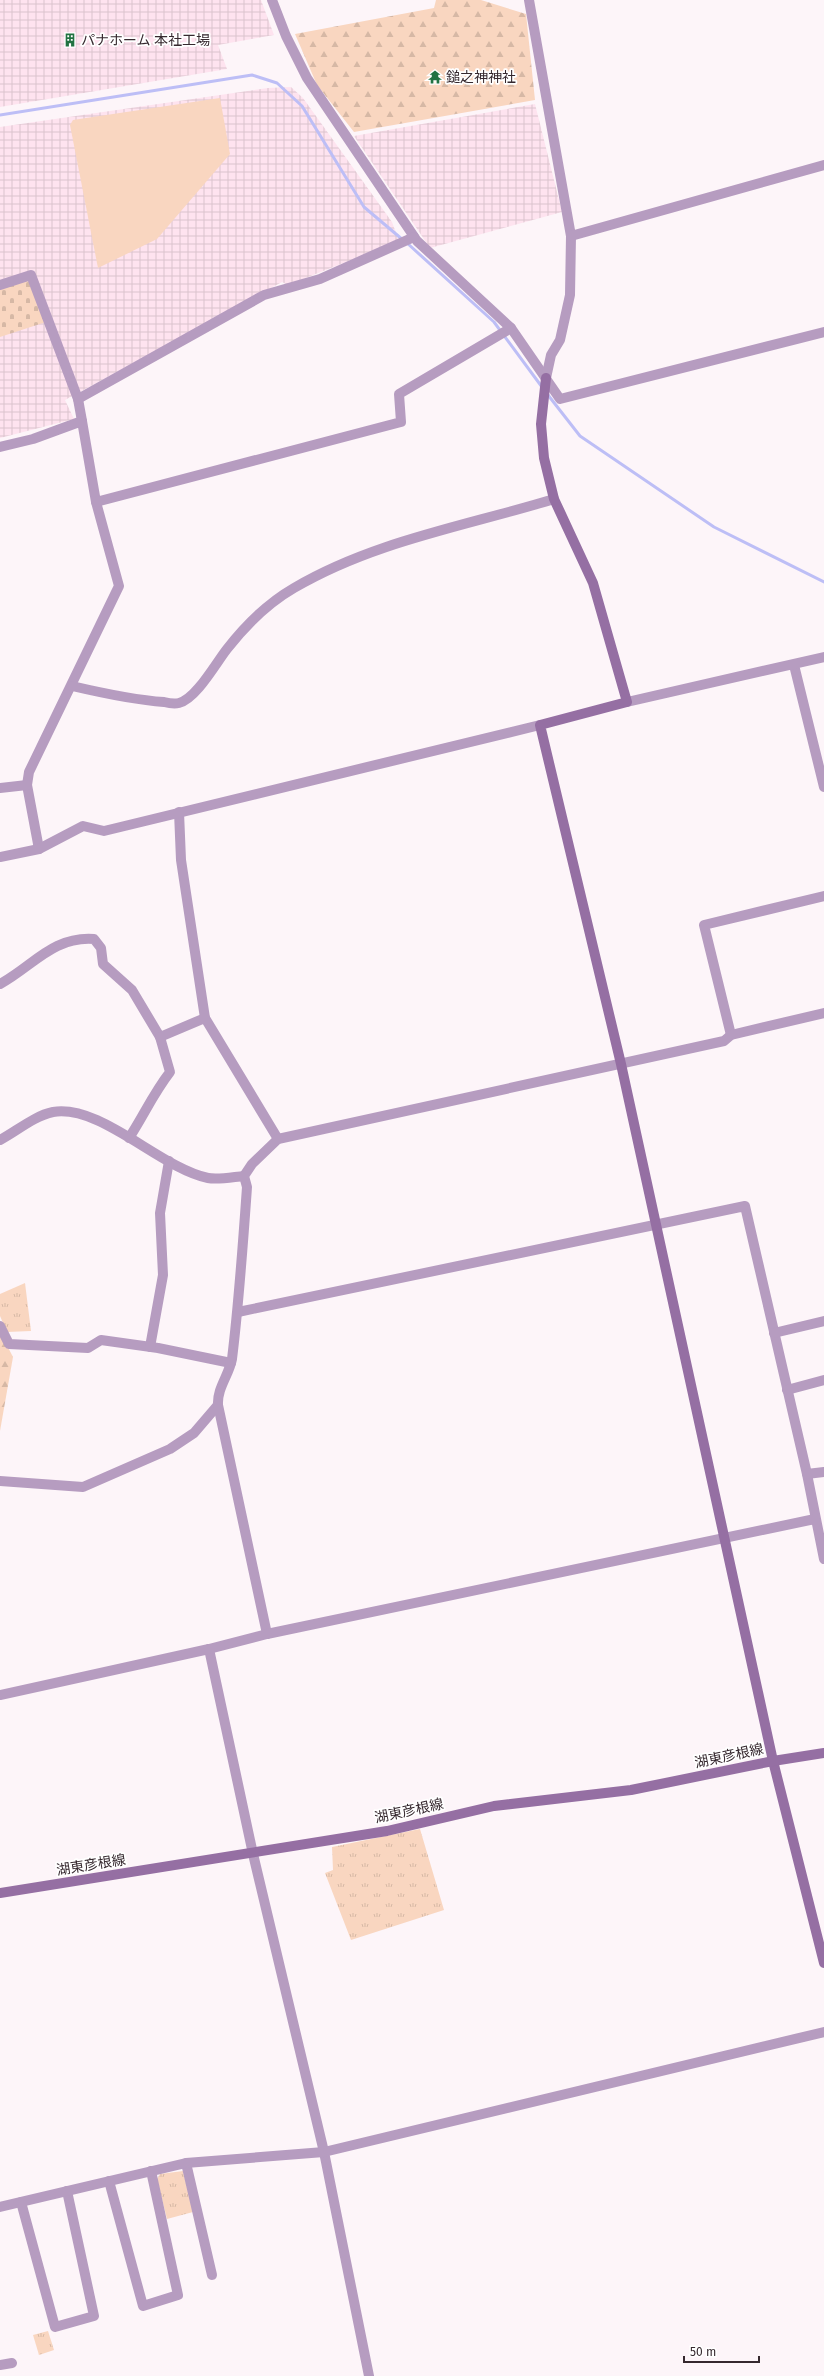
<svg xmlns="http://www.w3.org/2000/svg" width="824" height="2376" font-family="'Fira Sans','Noto Sans JP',sans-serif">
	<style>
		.industrial { fill: url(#industrial-grid) }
		.forest { fill: url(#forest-firs) }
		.cemetery { fill: url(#cemetery-stones) }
		.park { fill: url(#park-tufts) }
		.garden { fill: #f9d6c0 }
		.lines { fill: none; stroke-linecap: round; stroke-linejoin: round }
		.stream { stroke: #bdbef6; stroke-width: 3 }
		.street { stroke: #b69cc0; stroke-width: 10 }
		.secondary { stroke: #956fa3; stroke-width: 10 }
		.labels { text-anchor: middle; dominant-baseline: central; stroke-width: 3.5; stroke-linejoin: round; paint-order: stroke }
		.poi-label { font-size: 14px; fill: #35282e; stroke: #fff; text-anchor: start }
		.street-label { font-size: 14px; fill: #35282e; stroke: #fff }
	</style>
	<defs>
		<pattern id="industrial-grid" width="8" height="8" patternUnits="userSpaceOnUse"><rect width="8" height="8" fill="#fee3ef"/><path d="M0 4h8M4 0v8" fill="none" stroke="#dac3cd"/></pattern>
		<pattern id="forest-firs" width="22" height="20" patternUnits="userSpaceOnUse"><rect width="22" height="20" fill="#f9d6c0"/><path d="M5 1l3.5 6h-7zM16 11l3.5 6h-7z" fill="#d6b8a5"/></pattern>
		<pattern id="cemetery-stones" width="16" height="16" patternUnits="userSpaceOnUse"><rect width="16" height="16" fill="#f9d6c0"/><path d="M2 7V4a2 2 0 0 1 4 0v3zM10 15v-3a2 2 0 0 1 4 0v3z" fill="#d6b8a5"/></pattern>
		<pattern id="park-tufts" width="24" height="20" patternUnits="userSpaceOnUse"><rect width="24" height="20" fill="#f9d6c0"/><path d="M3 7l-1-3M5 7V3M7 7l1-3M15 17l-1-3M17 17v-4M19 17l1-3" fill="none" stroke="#d6b8a5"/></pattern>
	</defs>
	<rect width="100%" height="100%" fill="#fdf5f9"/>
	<!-- industrial -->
	<g class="industrial">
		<polygon points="0,0 261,0 274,35 218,45 227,69 0,107"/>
		<polygon points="291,87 303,98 392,222 399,241 288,285 282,282 65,400 74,419 0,438 0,127 268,88"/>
		<polygon points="535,104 562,212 430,248 354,136"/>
	</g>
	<!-- forest -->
	<g class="forest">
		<polygon points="436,0 481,0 526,14 535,100 354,132 317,85 295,34 434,8"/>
		<polygon points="0,1332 13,1357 0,1431"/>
	</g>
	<!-- cemetery -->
	<polygon class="cemetery" points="31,277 46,322 0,337 0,287"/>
	<!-- park -->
	<g class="park">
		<polygon points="25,1283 31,1331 7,1332 0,1316 0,1294"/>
		<polygon points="420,1829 444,1910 351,1940 325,1873 333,1870 332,1847"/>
		<polygon points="183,2171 193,2212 167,2219 157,2179 160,2174"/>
		<polygon points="48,2331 54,2350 39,2355 33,2335"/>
	</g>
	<!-- garden -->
	<polygon class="garden" points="220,98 230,154 157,239 98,268 70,125 73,120"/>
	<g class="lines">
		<!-- stream -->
		<g class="stream">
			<polyline points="0,115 252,75 277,83 302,106 364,207 403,240"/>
			<polyline points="407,243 494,322 542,387"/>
			<polyline points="548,395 580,436 714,527 824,582"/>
		</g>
		<!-- street -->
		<g class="street">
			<polyline points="272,0 286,36 307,78 417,241 511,328 560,399 824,332"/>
			<polyline points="529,0 571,236 570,295 560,340 551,355 546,378"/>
			<polyline points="571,236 824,165"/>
			<polyline points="0,285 31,275 78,399 82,421"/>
			<polyline points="78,399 264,295 320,279 414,237"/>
			<polyline points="0,447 33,439 82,421 96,502 119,586 29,772 27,785 39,849"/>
			<polyline points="96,502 401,422 399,394 511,328"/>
			<polyline points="794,665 824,787"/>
			<path d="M 72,686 C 102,693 133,700 164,702 C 168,703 175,704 179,703 C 196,699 216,663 227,649 C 245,626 268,603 294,588 C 374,541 466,526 554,499"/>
			<polyline points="627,702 824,657"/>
			<polyline points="0,788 27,785"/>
			<polyline points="179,812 181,860 205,1018 278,1139"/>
			<polyline points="0,857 39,849 83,826 104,831 540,725"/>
			<path d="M 0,984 C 33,966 53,936 94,939 L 101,948 L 103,964 L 132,990 L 160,1037 L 205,1018"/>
			<polyline points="731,1035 704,925 824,896"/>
			<path d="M 129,1138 C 144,1115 153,1094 170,1072 L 160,1037"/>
			<path d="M 0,1140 C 17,1131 34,1116 53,1112 C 101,1104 160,1168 208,1178 C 218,1180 233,1177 244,1176"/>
			<polyline points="238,1312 745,1206 807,1474 824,1559"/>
			<polyline points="0,1326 9,1344 88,1348 101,1340 158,1348 231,1363"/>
			<polyline points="774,1333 824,1321"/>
			<polyline points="150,1347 163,1275 160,1213 169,1161"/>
			<polyline points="787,1390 824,1380"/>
			<polyline points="807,1474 824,1472"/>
			<polyline points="0,1481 83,1487 170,1449 194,1433 218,1405"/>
			<path d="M 267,1634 L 218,1405 C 217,1388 229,1375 232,1359 C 239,1302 243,1244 247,1187 L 244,1176 L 252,1164 L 278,1139 L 724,1041 L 731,1035 L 824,1013"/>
			<polyline points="209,1649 253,1854 324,2152 369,2376"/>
			<polyline points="0,1695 209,1649 267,1634 815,1519"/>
			<polyline points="186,2163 212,2275"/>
			<polyline points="109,2181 143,2306 178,2295 151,2171"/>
			<polyline points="21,2202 55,2327 94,2316 67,2191"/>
			<polyline points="0,2207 186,2163 324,2152 824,2032"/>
			<polyline points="0,2365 12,2363"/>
		</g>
		<!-- secondary -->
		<g class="secondary">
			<polyline points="546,378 541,424 544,458 554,499 593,583 627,702 540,725 621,1064 773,1761 824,1963"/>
			<polyline points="0,1893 387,1831 494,1806 631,1790 773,1761 824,1753"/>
		</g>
	</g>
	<!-- icons -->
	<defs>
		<g id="building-bare" transform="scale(1.08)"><path d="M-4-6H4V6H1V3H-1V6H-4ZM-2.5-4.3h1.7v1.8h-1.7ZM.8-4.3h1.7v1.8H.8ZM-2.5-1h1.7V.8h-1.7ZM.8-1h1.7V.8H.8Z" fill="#227242" stroke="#fff" stroke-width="2.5" paint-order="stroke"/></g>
		<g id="temple-bare" transform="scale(1.08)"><path d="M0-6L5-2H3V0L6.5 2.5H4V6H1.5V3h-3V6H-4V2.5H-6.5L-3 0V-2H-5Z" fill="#227242" stroke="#fff" stroke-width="2.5" paint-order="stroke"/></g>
	</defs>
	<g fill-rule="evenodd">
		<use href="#building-bare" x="70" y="40"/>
		<use href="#temple-bare" x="435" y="77"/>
	</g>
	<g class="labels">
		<!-- poi labels -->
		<g class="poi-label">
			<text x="81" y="40">パナホーム 本社工場</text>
			<text x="446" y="77">鎚之神神社</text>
		</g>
		<!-- street labels -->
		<g class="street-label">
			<text transform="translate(729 1756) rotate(-12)">湖東彦根線</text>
			<text transform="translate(409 1811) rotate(-12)">湖東彦根線</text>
			<text transform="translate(91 1865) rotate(-9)">湖東彦根線</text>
		</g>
	</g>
	<!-- scale -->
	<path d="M684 2356v6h75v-6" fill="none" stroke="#35282e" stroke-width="2"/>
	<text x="690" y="2356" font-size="12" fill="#35282e" stroke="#ffffff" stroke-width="3" paint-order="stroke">50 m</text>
</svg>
